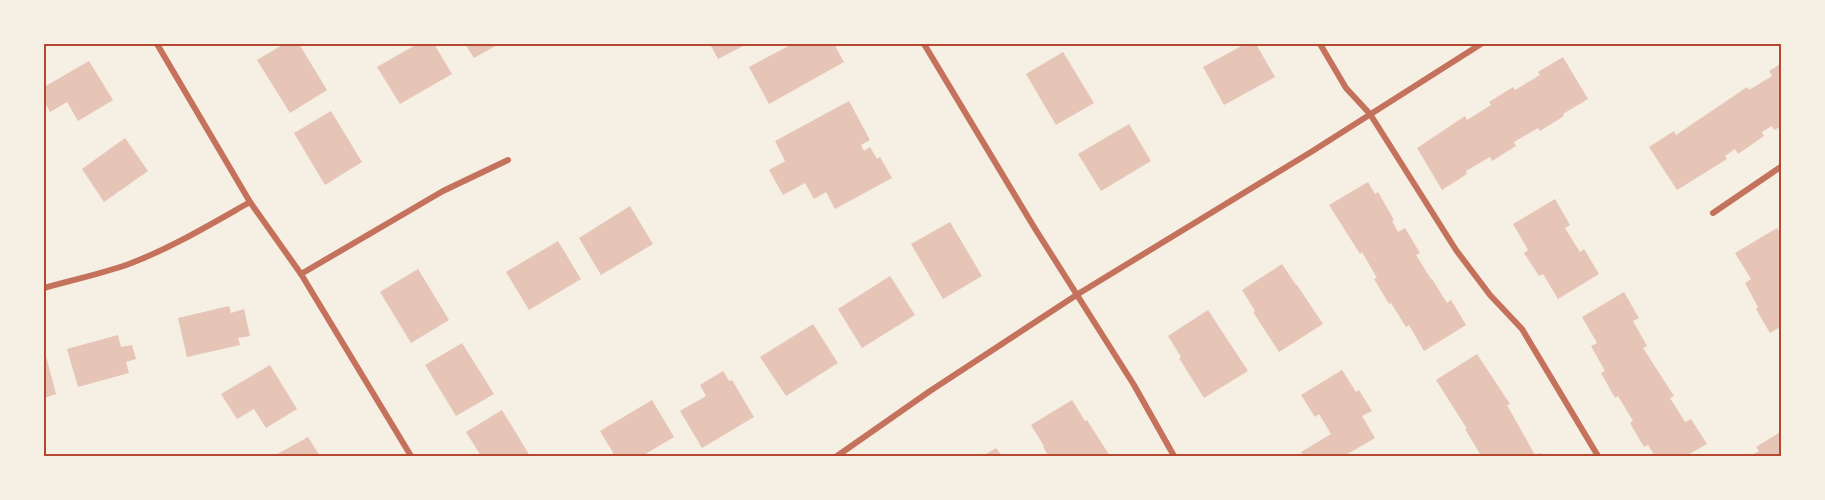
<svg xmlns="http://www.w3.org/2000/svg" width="1825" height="500" font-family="'Noto Sans',sans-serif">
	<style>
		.building { fill: #e6c5b7 }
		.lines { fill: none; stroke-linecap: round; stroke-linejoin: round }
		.minor { stroke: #c5725c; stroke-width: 6 }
		.neatline { fill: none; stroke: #b5482f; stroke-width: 2 }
	</style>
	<rect width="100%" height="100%" fill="#f6efe4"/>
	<!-- building -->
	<g class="building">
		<polygon points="284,44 299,44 327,90 290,113 257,60"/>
		<polygon points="417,44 434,44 452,74 400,104 377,67"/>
		<polygon points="465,44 499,44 474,58"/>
		<polygon points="710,44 747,44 718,59"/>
		<polygon points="792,44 834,44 844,62 769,104 749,67"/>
		<polygon points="1245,44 1256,44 1275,77 1224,105 1203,67"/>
		<polygon points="1063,52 1094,103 1056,125 1026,74"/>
		<polygon points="1563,57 1588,99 1563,114 1564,116 1540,131 1538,128 1514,142 1516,146 1492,161 1490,157 1466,171 1467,174 1442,190 1417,148 1465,116 1467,120 1491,105 1489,102 1513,87 1515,90 1540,75 1538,72"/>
		<polygon points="89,61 113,100 78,121 67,102 50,112 44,101 44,87"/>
		<polygon points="1782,63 1782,126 1774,130 1772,126 1762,132 1764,136 1738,154 1735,149 1725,156 1727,159 1677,190 1649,147 1674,131 1676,135 1747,87 1749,90 1772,76 1769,71"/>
		<polygon points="849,101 870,140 861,145 864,151 870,147 877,159 880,157 892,178 835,209 826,192 814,199 805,183 783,195 769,170 785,161 775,141"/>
		<polygon points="331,111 362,162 325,185 294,133"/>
		<polygon points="1129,124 1151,161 1101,191 1078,154"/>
		<polygon points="125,138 148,171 104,202 82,169"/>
		<polygon points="1368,182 1375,194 1378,192 1394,220 1392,221 1398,232 1405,228 1420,253 1416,255 1431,279 1432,279 1447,303 1451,300 1466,325 1424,351 1409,325 1406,327 1391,303 1389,304 1374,279 1377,278 1362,252 1360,254 1329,205"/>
		<polygon points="1555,199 1570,225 1565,228 1580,252 1584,249 1599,274 1558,299 1543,274 1539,276 1524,253 1528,250 1513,224"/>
		<polygon points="630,206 653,244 601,275 579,238"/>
		<polygon points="950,222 982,276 943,299 911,244"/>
		<polygon points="1777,228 1782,236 1782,326 1770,333 1756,309 1758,307 1745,283 1751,279 1735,253"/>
		<polygon points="558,241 581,279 529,310 506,272"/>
		<polygon points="1282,264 1296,285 1297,285 1323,324 1279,352 1253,312 1255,311 1242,290"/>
		<polygon points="418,269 449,320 411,343 380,292"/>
		<polygon points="890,276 915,315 862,348 838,309"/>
		<polygon points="1624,292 1639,318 1633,321 1647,346 1643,348 1674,396 1670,398 1685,422 1691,419 1707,444 1686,456 1655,456 1648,445 1644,447 1630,423 1633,421 1618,396 1615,398 1601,373 1605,371 1591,346 1597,343 1582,317"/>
		<polygon points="229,306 231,313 244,309 250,336 238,338 240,345 187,357 178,318"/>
		<polygon points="1208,310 1248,371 1204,398 1179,358 1181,357 1168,336"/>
		<polygon points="813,324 838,363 786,396 760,357"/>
		<polygon points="118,335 121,347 132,345 136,359 126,362 129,373 78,387 67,349"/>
		<polygon points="462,343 494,394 456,416 425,365"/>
		<polygon points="1477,354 1510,404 1507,405 1535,455 1540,453 1542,456 1476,456 1480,454 1465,429 1467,429 1436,380"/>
		<polygon points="46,356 56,394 44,398 44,357"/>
		<polygon points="270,365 297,409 266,428 254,409 237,419 221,394"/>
		<polygon points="1342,370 1356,392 1359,390 1372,411 1362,416 1375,438 1344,456 1304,456 1301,452 1331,434 1319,414 1315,417 1301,395"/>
		<polygon points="723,371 729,381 732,380 754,417 702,448 680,411 706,396 700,385"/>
		<polygon points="652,400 674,437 642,456 615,456 600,431"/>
		<polygon points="1072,400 1085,421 1087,420 1110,456 1049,456 1043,447 1044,446 1031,425"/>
		<polygon points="502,410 530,456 481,456 466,432"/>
		<polygon points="1782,431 1782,456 1750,456 1759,451 1756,447"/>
		<polygon points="308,437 320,456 274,456"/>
		<polygon points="996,448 1002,456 983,456"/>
	</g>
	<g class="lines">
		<!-- minor -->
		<g class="minor">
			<polyline points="157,44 250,202 301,274 411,456"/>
			<polyline points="924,44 1034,227 1134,385 1174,456"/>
			<polyline points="1320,44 1346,88 1370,114 1456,250 1490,295 1522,329 1598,456"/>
			<polyline points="1713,213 1782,166"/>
			<polyline points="301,274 443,191 508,160"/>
			<path d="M 44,288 C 72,280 101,274 129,264 C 171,248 211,224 250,202"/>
			<polyline points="837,456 930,391 1078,294 1311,152 1481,44"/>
		</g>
	</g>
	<!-- border -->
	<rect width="1825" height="500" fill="none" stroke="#f6efe4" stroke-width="90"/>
	<rect x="45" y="45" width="1735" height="410" class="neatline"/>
</svg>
